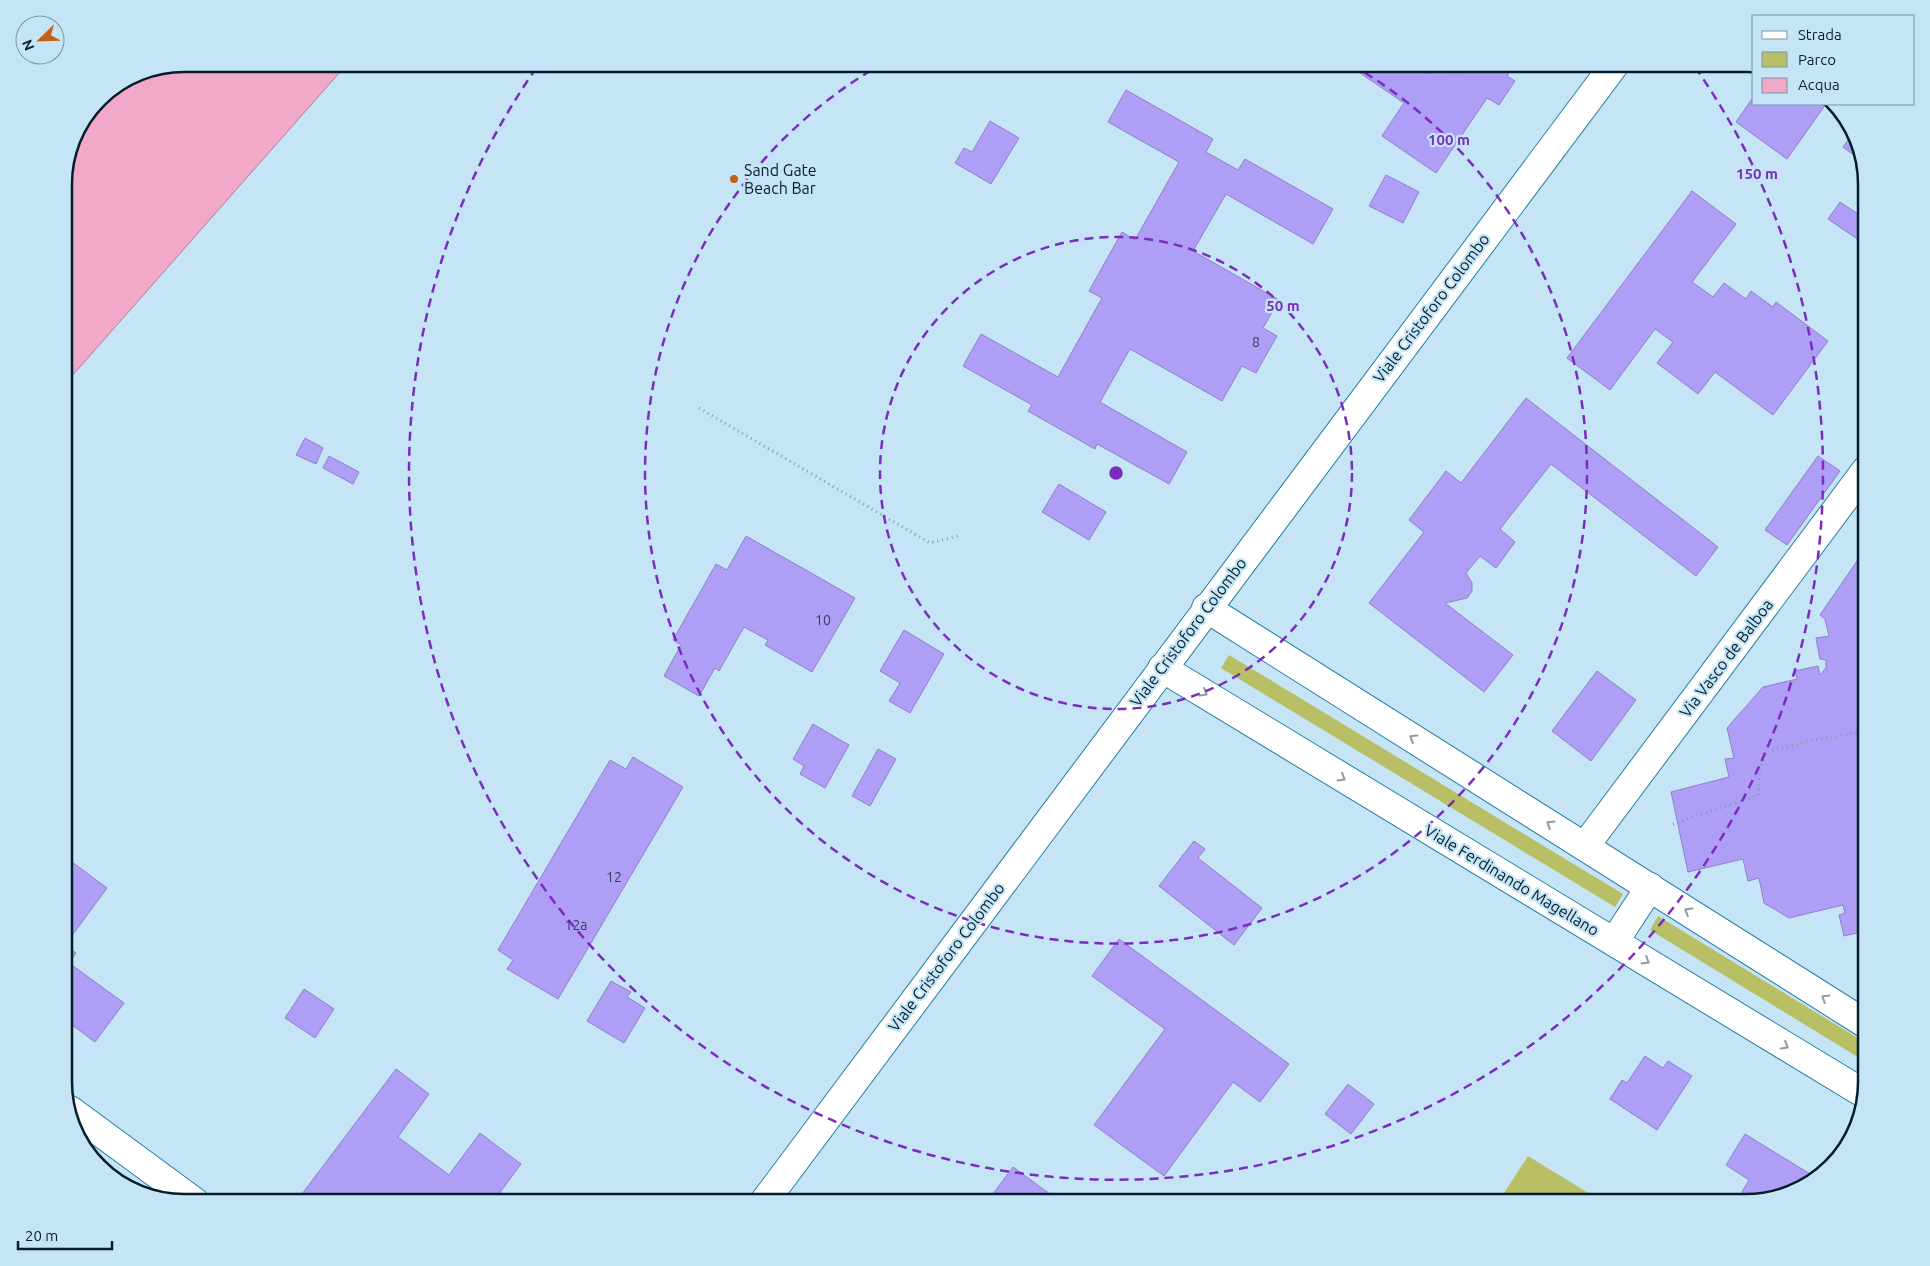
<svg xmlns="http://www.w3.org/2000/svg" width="1930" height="1266" font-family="Ubuntu,sans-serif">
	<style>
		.green { fill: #b8bf64 }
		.water { fill: #f2a9c8; stroke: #ab8099 }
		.building { fill: #af9ef5; stroke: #8f81c7 }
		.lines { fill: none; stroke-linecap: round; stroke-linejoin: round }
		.street-casing { stroke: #217ea7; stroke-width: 30 }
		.path { stroke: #7e9cac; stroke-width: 3; stroke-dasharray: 1 4; stroke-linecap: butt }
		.street { stroke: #fff; stroke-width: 28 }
		.oneway { stroke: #8e9aa0 }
		.ring { fill: none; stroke: #7b2cbf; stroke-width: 2.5; stroke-dasharray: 9 6 }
		.poi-dot { fill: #c06218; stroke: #c5e5f6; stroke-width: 2 }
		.labels { text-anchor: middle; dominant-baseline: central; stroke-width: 4.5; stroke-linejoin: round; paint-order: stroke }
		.number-label { font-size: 14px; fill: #2f3f5e }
		.poi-label { font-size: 16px; fill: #041f2c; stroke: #c5e5f6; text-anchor: start }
		.street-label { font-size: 16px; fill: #041f2c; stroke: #c5e5f6 }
		.rim { fill: none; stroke: #041f2c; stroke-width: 2.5 }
		.centre { fill: #7b2cbf; stroke: #c5e5f6; stroke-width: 2.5 }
		.ring-label { font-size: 15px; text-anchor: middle; font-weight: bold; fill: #7b2cbf; stroke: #c5e5f6; stroke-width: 4.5; stroke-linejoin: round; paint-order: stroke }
	</style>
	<rect width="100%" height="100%" fill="#c5e5f6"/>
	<!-- green -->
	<g class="green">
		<polygon points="1229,655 1623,894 1615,907 1221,668"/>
		<polygon points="1658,916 1866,1043 1866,1062 1650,930"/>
		<polygon points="1528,1156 1603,1202 1498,1202"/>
	</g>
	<!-- water -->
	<polygon class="water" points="185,64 347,64 64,385 64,177 73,138 99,99 139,73"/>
	<!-- building -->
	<g class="building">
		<polygon points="1347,64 1415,64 1430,74 1437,64 1440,64 1456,74 1463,64 1515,64 1507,76 1515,81 1499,105 1487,98 1436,173 1382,136 1404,103"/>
		<polygon points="1126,90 1213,139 1206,152 1238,170 1245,159 1333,209 1313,244 1226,194 1193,251 1279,300 1263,328 1277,336 1256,373 1242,366 1222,401 1130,349 1100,402 1187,452 1169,484 1097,444 1095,449 1028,411 1032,405 963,366 981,334 1058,377 1102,298 1089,291 1122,232 1135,240 1179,162 1108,122"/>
		<polygon points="1754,96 1754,104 1826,104 1787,159 1736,122"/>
		<polygon points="990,121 1019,138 991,184 955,163 964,148 972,152"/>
		<polygon points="1853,133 1859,159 1843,147"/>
		<polygon points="1386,175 1419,192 1403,223 1369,206"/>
		<polygon points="1692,191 1736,224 1692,282 1713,297 1724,283 1746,299 1751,291 1773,307 1776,302 1828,341 1773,415 1715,372 1698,394 1657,363 1673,342 1655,329 1610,390 1567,358"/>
		<polygon points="1840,202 1866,219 1866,245 1828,219"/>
		<polygon points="1526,398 1718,547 1696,576 1551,464 1500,529 1515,542 1496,568 1480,556 1466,573 1472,583 1472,591 1467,598 1445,603 1513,655 1484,692 1369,603 1424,532 1409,520 1446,471 1461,483"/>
		<polygon points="305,438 323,448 316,464 296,455"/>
		<polygon points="329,456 359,472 353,484 323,468"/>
		<polygon points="1818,456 1840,471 1787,545 1765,530"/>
		<polygon points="1059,484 1106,512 1089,540 1042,512"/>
		<polygon points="746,536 855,598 812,672 765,645 768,640 744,627 719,671 715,668 699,696 664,676 681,645 673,640 716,564 727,570"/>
		<polygon points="1866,548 1866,931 1844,936 1839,915 1845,913 1843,905 1789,918 1764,903 1759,878 1748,881 1743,859 1688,872 1671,792 1729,777 1725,759 1734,758 1727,728 1763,687 1797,679 1795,671 1818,666 1820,675 1826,668 1826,660 1820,659 1816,638 1829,636 1825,619 1820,615"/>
		<polygon points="904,630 944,654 910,713 889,701 900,683 880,671"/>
		<polygon points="1597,671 1636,700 1591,761 1552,731"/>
		<polygon points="813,724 849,745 825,788 800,774 804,766 793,759"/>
		<polygon points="878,749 896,759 870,806 852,796"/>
		<polygon points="633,757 683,787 558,999 507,969 513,960 498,950 610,760 626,769"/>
		<polygon points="1194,841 1205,849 1198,858 1262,908 1234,945 1159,886"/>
		<polygon points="64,856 107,888 65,945 76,953 69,963 124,1003 95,1042 64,1019"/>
		<polygon points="1119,939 1289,1064 1260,1102 1233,1082 1164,1176 1094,1125 1165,1029 1092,976"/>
		<polygon points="611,981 631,992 627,997 645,1008 624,1043 587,1021"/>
		<polygon points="304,989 334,1009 315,1038 285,1018"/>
		<polygon points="1645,1056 1663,1068 1668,1061 1692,1076 1657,1130 1610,1099 1622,1080 1627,1083"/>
		<polygon points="396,1069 429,1094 398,1137 449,1175 480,1133 521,1164 493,1202 364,1202 353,1195 348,1202 296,1202"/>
		<polygon points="1348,1084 1374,1104 1351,1134 1325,1114"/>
		<polygon points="1745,1134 1815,1177 1806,1186 1754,1200 1742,1192 1749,1180 1726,1165"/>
		<polygon points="1013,1167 1058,1200 1057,1202 987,1202"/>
	</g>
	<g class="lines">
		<!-- street casing -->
		<g class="street-casing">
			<g id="street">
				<polyline points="1206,608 1866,1024"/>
				<polyline points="1162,668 1863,1093"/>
				<polyline points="1585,846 1866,470"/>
				<polyline points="1614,942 1650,887"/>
				<polyline points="70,1110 195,1202"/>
				<polyline points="764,1202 1615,64"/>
			</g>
		</g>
		<!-- path -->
		<g class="path">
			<polyline points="699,408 930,543 958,536"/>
			<polyline points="1673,824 1758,795 1760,768 1767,752 1809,741 1866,731"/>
		</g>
		<!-- street -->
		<use href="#street" class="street"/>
	</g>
	<!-- one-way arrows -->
	<defs><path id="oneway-chevron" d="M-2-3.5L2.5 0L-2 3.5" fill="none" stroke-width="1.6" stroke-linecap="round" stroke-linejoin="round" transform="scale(1.25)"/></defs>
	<g class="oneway">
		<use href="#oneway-chevron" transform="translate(1204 693) rotate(31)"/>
		<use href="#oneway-chevron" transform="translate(1413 738) rotate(-148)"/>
		<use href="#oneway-chevron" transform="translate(1342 778) rotate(31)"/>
		<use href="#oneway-chevron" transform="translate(1550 824) rotate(-148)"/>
		<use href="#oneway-chevron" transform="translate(1688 911) rotate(-148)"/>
		<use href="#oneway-chevron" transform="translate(1646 961) rotate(31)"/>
		<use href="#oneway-chevron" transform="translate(1825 998) rotate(-148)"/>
		<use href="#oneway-chevron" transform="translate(1785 1046) rotate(31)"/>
	</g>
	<!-- distance rings -->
	<g class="ring">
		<circle cx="1116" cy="473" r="236"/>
		<path d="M1352 65A471 471 0 1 1 880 65"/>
		<path d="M1695 67A707 707 0 1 1 537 67"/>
	</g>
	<!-- markers -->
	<circle class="poi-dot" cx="734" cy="179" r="5"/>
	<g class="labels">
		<!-- number labels -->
		<g class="number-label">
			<text x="1256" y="342">8</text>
			<text x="823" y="620">10</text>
			<text x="614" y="877">12</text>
			<text x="576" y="925">12a</text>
		</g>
		<!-- poi labels -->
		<g class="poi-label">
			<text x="744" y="170">Sand Gate<tspan x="744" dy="18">Beach Bar</tspan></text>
		</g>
		<!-- street labels -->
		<g class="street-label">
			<text transform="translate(1431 308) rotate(-53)">Viale Cristoforo Colombo</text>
			<text transform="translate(1188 632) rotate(-53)">Viale Cristoforo Colombo</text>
			<text transform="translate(1726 658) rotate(-53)">Via Vasco de Balboa</text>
			<text transform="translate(1512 880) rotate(31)">Viale Ferdinando Magellano</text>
			<text transform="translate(946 957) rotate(-53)">Viale Cristoforo Colombo</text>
		</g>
	</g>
	<!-- crop -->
	<path d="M0 0H1930V1266H0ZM184 72H1746A112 112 0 0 1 1858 184V1082A112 112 0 0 1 1746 1194H184A112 112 0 0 1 72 1082V184A112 112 0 0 1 184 72Z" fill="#c5e5f6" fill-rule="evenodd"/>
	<path class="rim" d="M184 72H1746A112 112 0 0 1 1858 184V1082A112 112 0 0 1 1746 1194H184A112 112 0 0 1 72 1082V184A112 112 0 0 1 184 72Z"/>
	<circle cx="1116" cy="473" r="8" class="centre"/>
	<g class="ring-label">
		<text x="1449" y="145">100 m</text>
		<text x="1757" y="179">150 m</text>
		<text x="1283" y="311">50 m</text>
	</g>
	<!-- legend -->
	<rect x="1752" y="15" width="162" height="90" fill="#c5e5f6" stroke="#7896a5"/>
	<rect x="1762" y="31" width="25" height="8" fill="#ffffff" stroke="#7896a5"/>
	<text x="1798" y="40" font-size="15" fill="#041f2c">Strada</text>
	<rect x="1762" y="52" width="25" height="15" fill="#b8bf64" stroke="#7896a5"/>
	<text x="1798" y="65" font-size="15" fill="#041f2c">Parco</text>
	<rect x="1762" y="78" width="25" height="15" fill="#f2a9c8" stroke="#7896a5"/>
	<text x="1798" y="90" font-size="15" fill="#041f2c">Acqua</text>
	<!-- north arrow -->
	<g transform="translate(40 40) rotate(247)"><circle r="24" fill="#c5e5f6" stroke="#7896a5"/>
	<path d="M0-4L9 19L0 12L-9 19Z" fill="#c06218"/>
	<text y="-8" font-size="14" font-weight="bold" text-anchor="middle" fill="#041f2c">N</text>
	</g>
	<!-- scale -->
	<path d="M18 1241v8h94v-8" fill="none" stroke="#041f2c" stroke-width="2.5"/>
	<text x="25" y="1241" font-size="15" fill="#041f2c" stroke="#c5e5f6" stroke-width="4" paint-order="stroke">20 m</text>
</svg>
